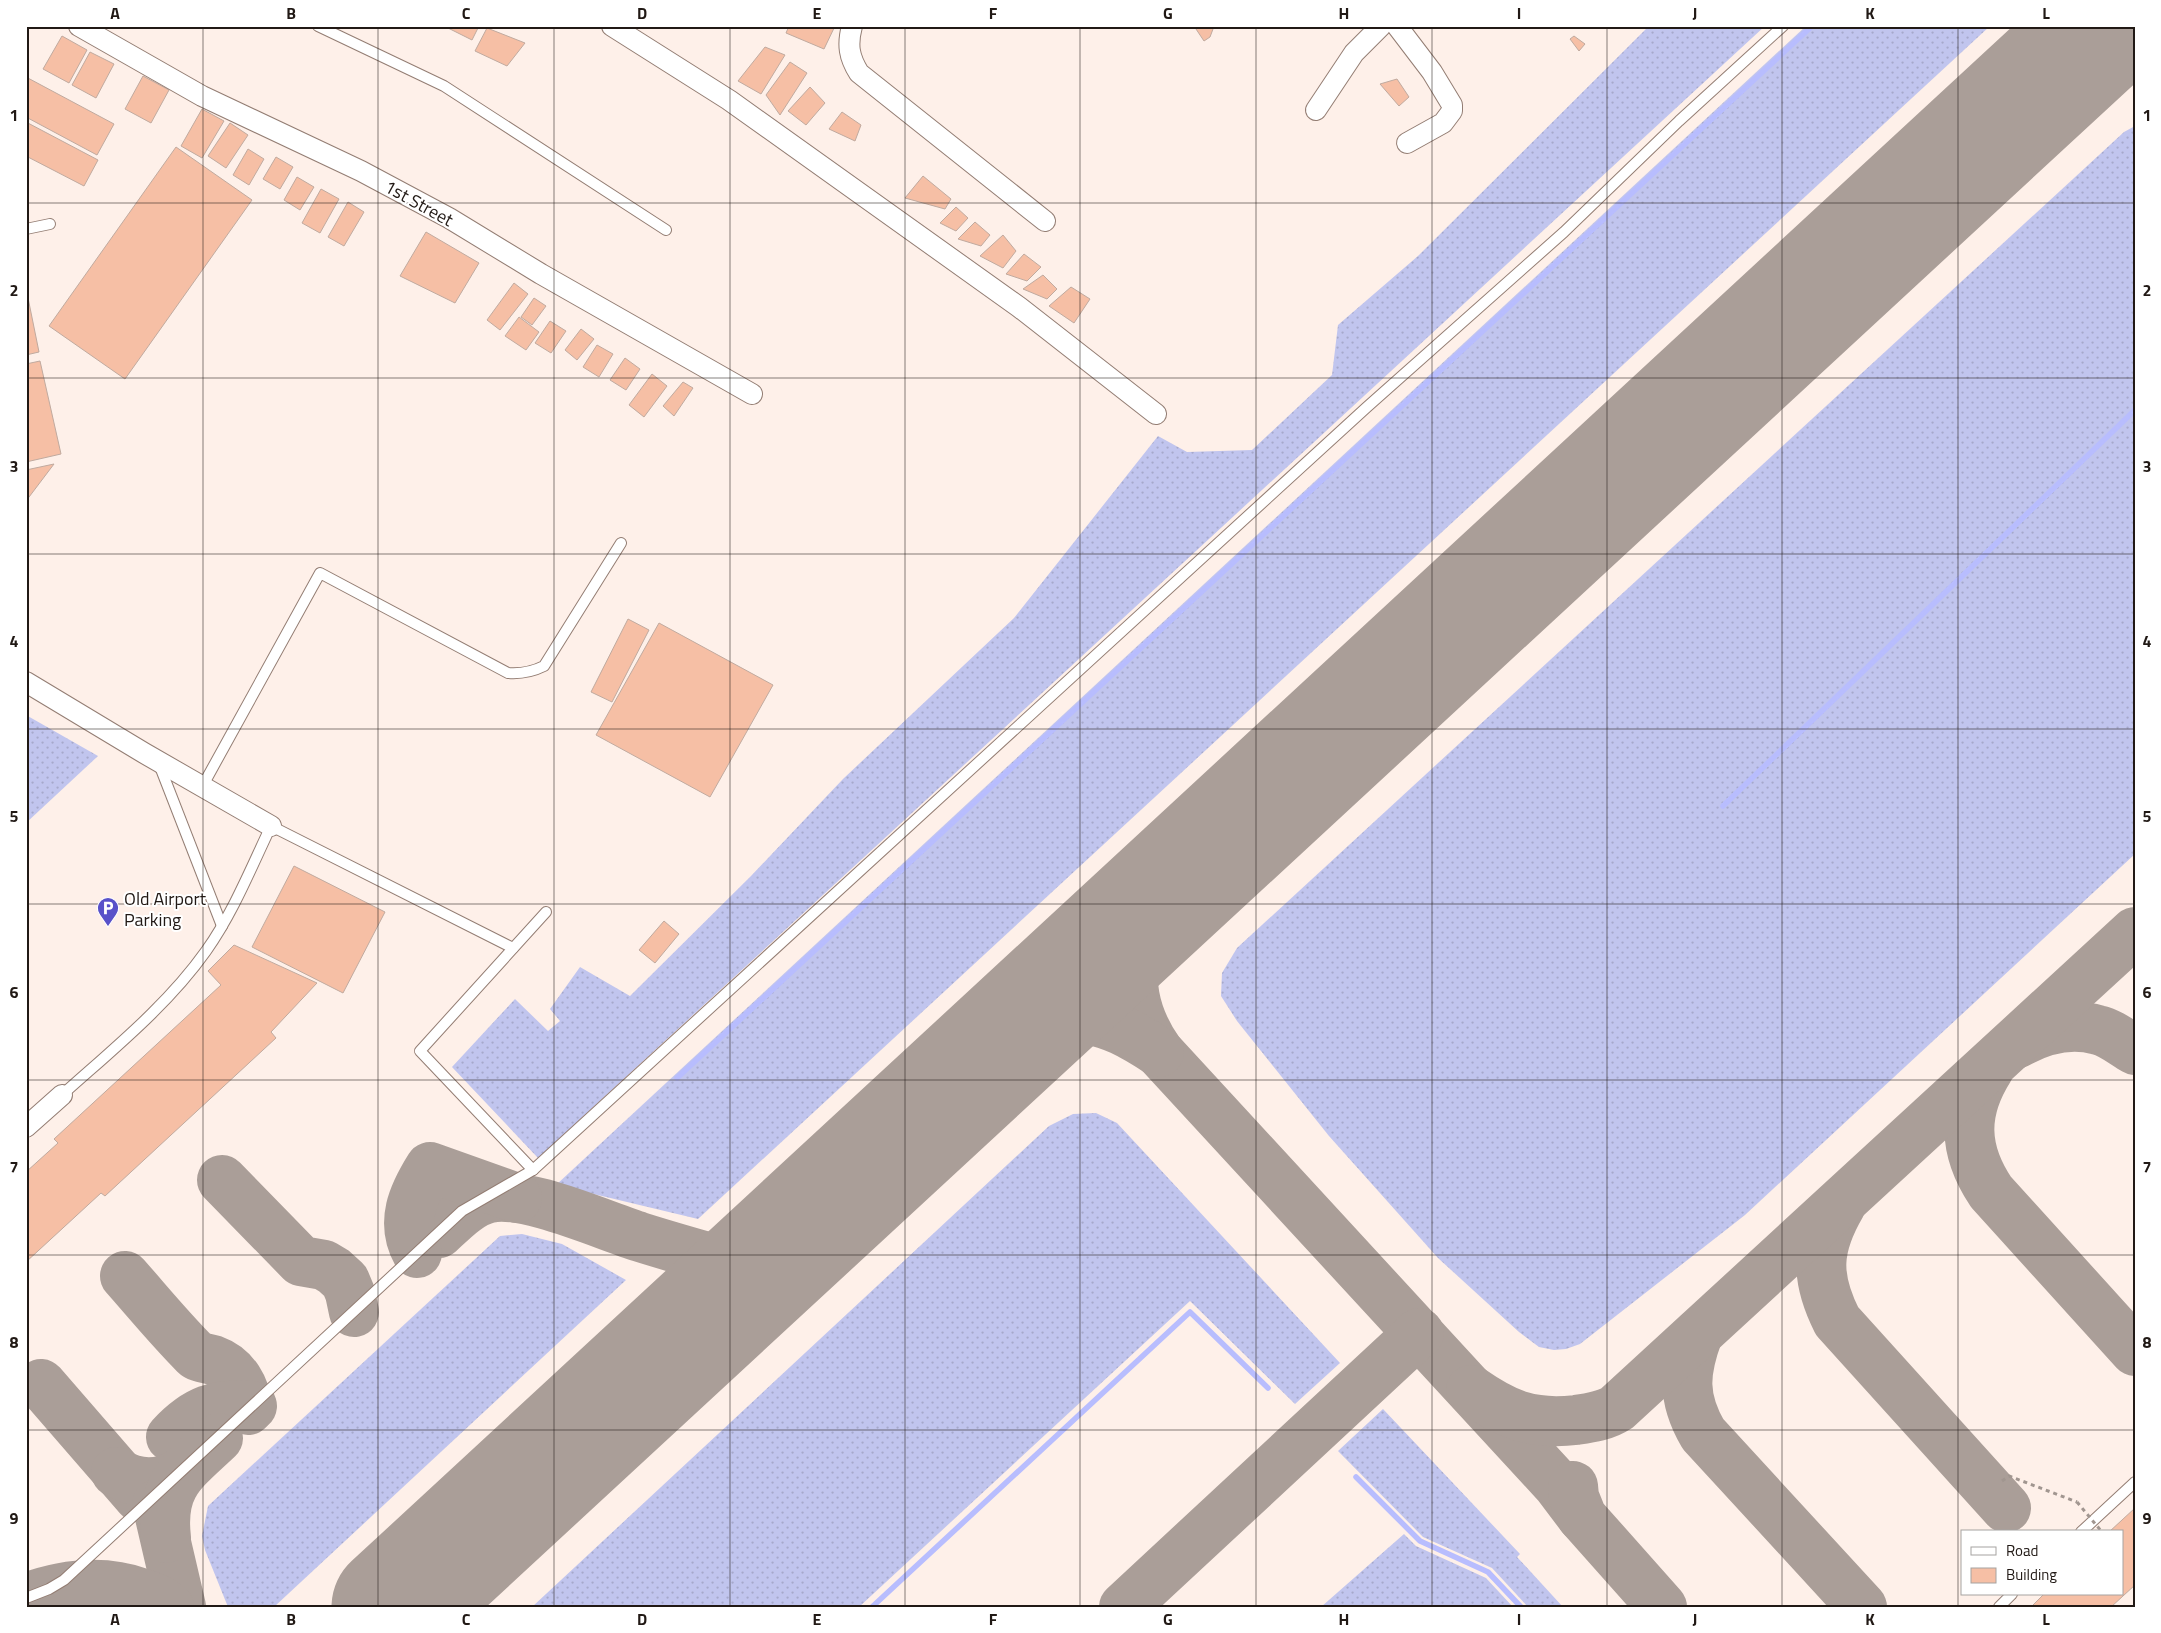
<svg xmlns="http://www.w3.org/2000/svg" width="2161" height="1633" font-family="'Titillium Web',sans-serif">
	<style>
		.grass { fill: url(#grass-dots) }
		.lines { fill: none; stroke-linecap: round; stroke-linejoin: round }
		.stream { stroke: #b8bdfe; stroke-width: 5.5 }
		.taxiway { stroke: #aa9e98; stroke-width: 50 }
		.runway { stroke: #aa9e98; stroke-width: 125 }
		.building { fill: #f6bfa5; stroke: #c0aa9f }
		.lane-casing { stroke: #937d73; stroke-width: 12 }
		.street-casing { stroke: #937d73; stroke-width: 22 }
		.path { stroke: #a19690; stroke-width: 3; stroke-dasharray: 4 4; stroke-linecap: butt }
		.lane { stroke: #fff; stroke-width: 10 }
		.street { stroke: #fff; stroke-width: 20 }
		.path-bridge { stroke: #a19690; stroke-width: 3; stroke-dasharray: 4 4; stroke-linecap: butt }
		.grid { fill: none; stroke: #211915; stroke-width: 1; stroke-opacity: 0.55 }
		.labels { text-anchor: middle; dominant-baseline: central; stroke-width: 4; stroke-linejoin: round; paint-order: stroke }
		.street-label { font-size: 18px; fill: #211915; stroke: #fff }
		.poi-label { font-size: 18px; fill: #211915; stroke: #fff; text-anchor: start }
		.neatline { fill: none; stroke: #211915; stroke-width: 2 }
		.grid-label { font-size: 16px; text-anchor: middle; font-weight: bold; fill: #211915 }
	</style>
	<defs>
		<pattern id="grass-dots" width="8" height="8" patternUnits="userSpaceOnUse" patternTransform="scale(1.25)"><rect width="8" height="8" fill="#c1c5ee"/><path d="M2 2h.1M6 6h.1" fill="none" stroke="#a6a9cb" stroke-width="1.8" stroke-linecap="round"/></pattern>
	</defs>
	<rect width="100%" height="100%" fill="#fef0e9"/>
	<!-- grass -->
	<g class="grass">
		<polygon points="1649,26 1765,26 538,1158 452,1067 515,999 548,1031 560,1021 550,1009 580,967 630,996 751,876 843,779 1014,618 1158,436 1187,452 1252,450 1332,375 1338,325 1418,256"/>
		<polygon points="1806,26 1990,26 698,1219 556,1185"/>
		<polygon points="2135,126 2135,854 1745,1215 1580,1344 1566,1349 1554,1350 1539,1347 1519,1332 1438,1258 1329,1136 1237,1021 1221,996 1222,973 1237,948 2124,132"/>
		<polygon points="26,715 98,756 26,823"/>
		<polygon points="1096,1113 1117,1123 1340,1363 1295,1404 1190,1301 859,1607 532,1607 1049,1126 1073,1114"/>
		<polygon points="522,1234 562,1244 626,1280 274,1607 228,1607 205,1550 202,1536 208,1506 500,1236"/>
		<polygon points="1383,1409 1520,1554 1517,1557 1563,1607 1528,1607 1492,1568 1423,1537 1338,1451"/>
		<polygon points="1404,1534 1416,1546 1486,1578 1513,1607 1321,1607"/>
	</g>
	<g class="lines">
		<!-- stream -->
		<g class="stream">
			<polyline points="1723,806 2135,410"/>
			<polyline points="677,1078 1812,26"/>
			<polyline points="1356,1477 1420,1541 1488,1572 1521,1607"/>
			<polyline points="872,1607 1190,1312 1268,1388"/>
		</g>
		<!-- taxiway -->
		<g class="taxiway">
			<polyline points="2074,55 2102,40 2135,32"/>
			<path d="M 1163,896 C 1156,909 1146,922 1141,936 C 1124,976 1135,1018 1159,1052 L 1557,1484 L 1582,1517"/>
			<path d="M 1014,1034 C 1078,1010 1102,1015 1159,1052"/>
			<path d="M 2016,1044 C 2041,1030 2069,1022 2098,1030 C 2111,1033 2123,1043 2135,1050"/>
			<path d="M 1989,1069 C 1962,1112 1963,1150 1991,1192 L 2135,1351"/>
			<polyline points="222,1180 301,1261 324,1265 334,1271 345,1281 350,1293 354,1312"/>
			<path d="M 1841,1205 C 1816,1248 1815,1277 1837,1321 L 2006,1508"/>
			<path d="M 439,1233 C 454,1219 469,1203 489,1198 C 525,1190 602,1225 640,1237 C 678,1249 718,1260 757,1271"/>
			<path d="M 417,1253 C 400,1222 413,1194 430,1167 L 517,1198"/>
			<path d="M 125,1276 C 148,1302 170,1329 195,1354 C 199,1358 207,1358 213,1360 C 235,1368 246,1388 248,1410"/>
			<path d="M 1698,1334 C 1684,1372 1682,1398 1703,1434 L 1862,1607"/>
			<polyline points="41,1384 139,1497"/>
			<path d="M 1471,1390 C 1507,1415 1532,1425 1576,1420 C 1590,1418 1605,1416 1617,1408 L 2135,932"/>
			<path d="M 171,1437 C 196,1410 216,1403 252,1406"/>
			<path d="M 116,1472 C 136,1485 159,1486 180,1473 L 167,1485"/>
			<polyline points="1573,1486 1574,1497 1582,1517 1662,1607"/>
			<polyline points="157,1504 181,1607"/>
			<path d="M 166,1538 C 160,1485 182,1472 218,1438"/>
			<path d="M 26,1598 C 64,1584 102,1579 141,1593 C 151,1596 161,1600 169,1607"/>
			<polyline points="1124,1607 1419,1333"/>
		</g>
		<!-- runway -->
		<polyline class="runway" points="394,1607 2105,26"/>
	</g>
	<!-- building -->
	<g class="building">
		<polygon points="449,26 479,26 472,40 448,28"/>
		<polygon points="789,26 835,26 824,49 786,33"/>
		<polygon points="1194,26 1210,26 1213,29 1210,37 1204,41"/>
		<polygon points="487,28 525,43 507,66 475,51"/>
		<polygon points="62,36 87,50 69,83 43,69"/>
		<polygon points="1574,36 1585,44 1579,51 1570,39"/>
		<polygon points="765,47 785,55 761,94 738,81"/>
		<polygon points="90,52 114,64 96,98 72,85"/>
		<polygon points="790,62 807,73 780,115 766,95"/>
		<polygon points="143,76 169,90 151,123 125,109"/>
		<polygon points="26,77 114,124 97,155 26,117"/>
		<polygon points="1397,79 1409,97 1399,106 1380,84"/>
		<polygon points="810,87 825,103 806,125 788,111"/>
		<polygon points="202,109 224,121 202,158 181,146"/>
		<polygon points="842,112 861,125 855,141 829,129"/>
		<polygon points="26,122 98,160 84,186 26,156"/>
		<polygon points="230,123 248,135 226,168 208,156"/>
		<polygon points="176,147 252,200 125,379 49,326"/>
		<polygon points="248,149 264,159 249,185 233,175"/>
		<polygon points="276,157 293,167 280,189 263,179"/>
		<polygon points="923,176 951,199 945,209 905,198"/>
		<polygon points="297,177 314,187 300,210 284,200"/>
		<polygon points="321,189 339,199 320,233 302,223"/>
		<polygon points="348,202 364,212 344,246 328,237"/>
		<polygon points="956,207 968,218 956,231 940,223"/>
		<polygon points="975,222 990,235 981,246 958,239"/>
		<polygon points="426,232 479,263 455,303 400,276"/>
		<polygon points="1003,235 1016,251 1003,268 980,256"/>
		<polygon points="1024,254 1041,267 1027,281 1006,274"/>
		<polygon points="1043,275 1057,289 1047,299 1023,289"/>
		<polygon points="514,283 528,294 500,330 487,320"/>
		<polygon points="1071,287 1090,299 1074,323 1049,306"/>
		<polygon points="26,288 39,352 26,355"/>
		<polygon points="534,298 546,306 532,325 521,317"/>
		<polygon points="519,317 539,332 526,350 505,336"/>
		<polygon points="550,321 566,331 551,353 535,343"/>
		<polygon points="581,329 594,339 577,360 565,350"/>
		<polygon points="597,345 613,354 599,377 583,367"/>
		<polygon points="625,358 640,369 626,390 610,380"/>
		<polygon points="40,361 61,454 26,462 26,364"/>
		<polygon points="652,374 667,386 644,417 629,405"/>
		<polygon points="683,382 693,388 674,416 663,406"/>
		<polygon points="54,464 26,501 26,470"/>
		<polygon points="628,619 649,630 612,702 591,692"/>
		<polygon points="659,623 773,685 710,797 596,735"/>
		<polygon points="294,866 385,912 343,993 252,947"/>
		<polygon points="664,921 679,934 655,963 639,950"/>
		<polygon points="234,945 317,983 271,1032 276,1038 105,1196 101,1193 26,1262 26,1172 58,1143 54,1139 221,985 208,971"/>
		<polygon points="2135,1508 2135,1585 2111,1607 2031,1607 2044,1594 2122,1594 2122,1532 2109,1532"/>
	</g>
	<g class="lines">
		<!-- lane casing -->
		<g class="lane-casing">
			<g id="lane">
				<polyline points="318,26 444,86 666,230"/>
				<polyline points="26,229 50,224"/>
				<polyline points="159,764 222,926"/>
				<path d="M 202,787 L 320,573 L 508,673 C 522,674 532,672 544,666 L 621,543"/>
				<path d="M 62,1095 C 112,1050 167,1006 206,951 C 233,913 251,868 271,826 L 513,948"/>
				<polyline points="533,1170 420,1051 546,912"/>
				<polyline points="2081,1532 2135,1482"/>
				<polyline points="26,1598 49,1589 64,1580 462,1211 533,1170 1367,407 1564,232 1679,121 1783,26"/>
				<polyline points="1999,1607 2012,1594"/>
			</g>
		</g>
		<!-- street casing -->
		<g class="street-casing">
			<g id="street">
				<polyline points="79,26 202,96 361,171 449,218 541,274 752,394"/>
				<polyline points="612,26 729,100 1019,307 1156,414"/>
				<path d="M 852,26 C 847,45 849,57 859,73 L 1045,221"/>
				<polyline points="1397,26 1432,72 1452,105 1452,111 1443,123 1407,143"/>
				<polyline points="1316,110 1354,53 1381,26"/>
				<polyline points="26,682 144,753 271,826"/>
				<polyline points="26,1127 62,1095"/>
			</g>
		</g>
		<!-- path -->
		<polyline class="path" points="2002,1481 2009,1476 2077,1502"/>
		<!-- lane -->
		<use href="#lane" class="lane"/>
		<!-- street -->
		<use href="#street" class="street"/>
		<!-- path-bridge -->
		<polyline class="path-bridge" points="2077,1502 2102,1532"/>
	</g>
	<!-- grid -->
	<path class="grid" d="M 203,26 L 203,1607M 378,26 L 378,1607M 554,26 L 554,1607M 730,26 L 730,1607M 905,26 L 905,1607M 1080,26 L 1080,1607M 1256,26 L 1256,1607M 1432,26 L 1432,1607M 1607,26 L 1607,1607M 1782,26 L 1782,1607M 1958,26 L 1958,1607M 26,203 L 2135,203M 26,378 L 2135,378M 26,554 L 2135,554M 26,729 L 2135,729M 26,904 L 2135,904M 26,1080 L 2135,1080M 26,1255 L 2135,1255M 26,1430 L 2135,1430"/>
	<!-- icons -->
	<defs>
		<g id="parking-pin" transform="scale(1.125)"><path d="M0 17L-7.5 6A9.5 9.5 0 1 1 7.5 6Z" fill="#5851c9" stroke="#fff"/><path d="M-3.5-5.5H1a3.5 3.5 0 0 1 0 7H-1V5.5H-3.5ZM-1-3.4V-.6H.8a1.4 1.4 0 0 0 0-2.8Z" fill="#fff"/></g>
	</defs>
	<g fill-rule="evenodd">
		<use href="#parking-pin" x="108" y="908"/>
	</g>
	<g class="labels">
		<!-- street labels -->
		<g class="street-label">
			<text transform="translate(419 203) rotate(29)">1st Street</text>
		</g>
		<!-- poi labels -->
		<g class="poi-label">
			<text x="124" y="898">Old Airport<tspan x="124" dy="21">Parking</tspan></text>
		</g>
	</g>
	<!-- border -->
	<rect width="2161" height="1633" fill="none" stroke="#ffffff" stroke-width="55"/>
	<!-- legend -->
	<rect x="1961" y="1530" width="162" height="65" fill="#ffffff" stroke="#a6a3a1"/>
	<rect x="1971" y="1547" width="25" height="8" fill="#ffffff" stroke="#a6a3a1"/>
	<text x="2006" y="1556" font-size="15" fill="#211915">Road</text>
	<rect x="1971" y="1568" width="25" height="15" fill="#f6bfa5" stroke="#a6a3a1"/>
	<text x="2006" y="1580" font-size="15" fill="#211915">Building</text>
	<rect x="28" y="28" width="2106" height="1578" class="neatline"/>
	<g class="grid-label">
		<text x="115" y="19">A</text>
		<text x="291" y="19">B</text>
		<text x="466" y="19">C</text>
		<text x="642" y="19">D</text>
		<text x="817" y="19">E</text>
		<text x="993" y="19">F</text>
		<text x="1168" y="19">G</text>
		<text x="1344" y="19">H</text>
		<text x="1519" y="19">I</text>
		<text x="1695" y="19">J</text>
		<text x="1870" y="19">K</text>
		<text x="2046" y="19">L</text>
		<text x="14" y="121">1</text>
		<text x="2147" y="121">1</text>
		<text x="14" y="296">2</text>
		<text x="2147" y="296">2</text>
		<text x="14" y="472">3</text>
		<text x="2147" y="472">3</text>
		<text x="14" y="647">4</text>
		<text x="2147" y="647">4</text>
		<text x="14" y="822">5</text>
		<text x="2147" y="822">5</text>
		<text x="14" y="998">6</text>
		<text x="2147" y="998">6</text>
		<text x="14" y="1173">7</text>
		<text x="2147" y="1173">7</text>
		<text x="14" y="1348">8</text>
		<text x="2147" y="1348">8</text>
		<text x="14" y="1524">9</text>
		<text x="2147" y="1524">9</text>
		<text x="115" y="1625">A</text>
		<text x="291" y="1625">B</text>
		<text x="466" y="1625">C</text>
		<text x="642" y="1625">D</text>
		<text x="817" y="1625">E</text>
		<text x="993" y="1625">F</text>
		<text x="1168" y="1625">G</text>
		<text x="1344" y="1625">H</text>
		<text x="1519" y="1625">I</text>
		<text x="1695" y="1625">J</text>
		<text x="1870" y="1625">K</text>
		<text x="2046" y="1625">L</text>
	</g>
</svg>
